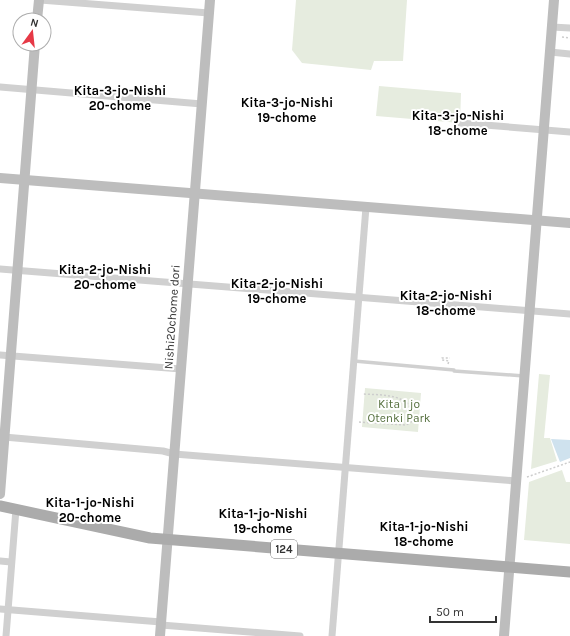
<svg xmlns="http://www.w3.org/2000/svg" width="570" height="636" font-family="Karla,sans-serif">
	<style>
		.green { fill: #e6ecdf }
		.water { fill: #cfe2ee }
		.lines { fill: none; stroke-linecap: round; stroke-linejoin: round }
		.path { stroke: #cdcdcd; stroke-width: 1.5; stroke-dasharray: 2 2; stroke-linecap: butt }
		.lane { stroke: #d0d0d0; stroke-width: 3.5 }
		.street { stroke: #d0d0d0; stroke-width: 7 }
		.secondary { stroke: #bdbdbd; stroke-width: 10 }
		.primary { stroke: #ababab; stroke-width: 11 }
		.labels { text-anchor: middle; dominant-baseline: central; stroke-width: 4; stroke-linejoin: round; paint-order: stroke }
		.shield { fill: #fff; stroke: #707070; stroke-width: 1 }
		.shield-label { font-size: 11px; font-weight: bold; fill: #333 }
		.street-label { font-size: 12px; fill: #333; stroke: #fff }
		.park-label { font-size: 12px; fill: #56703f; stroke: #fff }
		.neighbourhood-label { font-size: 13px; font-weight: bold; fill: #000; stroke: #fff }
	</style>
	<rect width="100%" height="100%" fill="#fff"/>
	<!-- green -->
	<g class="green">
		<polygon points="296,0 407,0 403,61 374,61 371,70 302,63 292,50"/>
		<polygon points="379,86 461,93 460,123 376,116"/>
		<polygon points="539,374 550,375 544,438 550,438 557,461 531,469"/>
		<polygon points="365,388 421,393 418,432 362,427"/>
		<polygon points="562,470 566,482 570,482 570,544 524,540 529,482"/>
	</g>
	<!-- water -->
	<polygon class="water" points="551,439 570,440 570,458 560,462"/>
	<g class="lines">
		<!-- path -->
		<g class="path">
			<polyline points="562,37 570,38"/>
			<polyline points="448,364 449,361 442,360 442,358 450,358"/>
			<path d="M 359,422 L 406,425 L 411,422 C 419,393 380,395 362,394"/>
			<polyline points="527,477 570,462"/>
		</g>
		<!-- lane -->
		<polyline class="lane" points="354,361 454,370 454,371 524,376"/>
		<!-- street -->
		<g class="street">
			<polyline points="40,0 209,13"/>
			<polyline points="552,27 570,28"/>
			<polyline points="550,52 570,54"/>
			<polyline points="0,87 202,104"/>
			<polyline points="460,123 570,132"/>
			<polyline points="0,269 570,314"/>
			<polyline points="0,355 181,369"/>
			<polyline points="4,437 163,451 174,454 516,481"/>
			<polyline points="0,561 11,562"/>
			<polyline points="0,609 161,622"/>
			<polyline points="161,625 300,636"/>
			<polyline points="6,636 16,509"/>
			<polyline points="332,636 366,207"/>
		</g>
		<!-- secondary -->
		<g class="secondary">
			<polyline points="37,20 39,0"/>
			<polyline points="0,178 570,223"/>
			<polyline points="0,494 35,44"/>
			<polyline points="160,636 210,0"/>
			<polyline points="504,636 554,0"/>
		</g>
		<!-- primary -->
		<polyline class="primary" points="0,506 150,538 570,572"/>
	</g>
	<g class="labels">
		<!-- shield labels -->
		<rect class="shield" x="271" y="540" width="26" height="18" rx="3"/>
		<g class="shield-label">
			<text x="284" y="549">124</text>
		</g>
		<!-- street labels -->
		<g class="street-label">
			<text transform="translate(172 317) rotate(-86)">Nishi20chome dori</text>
		</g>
		<!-- park labels -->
		<g class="park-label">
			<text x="399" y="404">Kita 1 jo<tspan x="399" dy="14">Otenki Park</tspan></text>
		</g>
		<!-- neighbourhood labels -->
		<g class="neighbourhood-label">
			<text x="120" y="90">Kita-3-jo-Nishi<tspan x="120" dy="15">20-chome</tspan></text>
			<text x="287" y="102">Kita-3-jo-Nishi<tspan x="287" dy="15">19-chome</tspan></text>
			<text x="458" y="115">Kita-3-jo-Nishi<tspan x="458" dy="15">18-chome</tspan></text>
			<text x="105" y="269">Kita-2-jo-Nishi<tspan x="105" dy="15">20-chome</tspan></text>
			<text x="277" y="283">Kita-2-jo-Nishi<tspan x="277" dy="15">19-chome</tspan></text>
			<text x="446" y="295">Kita-2-jo-Nishi<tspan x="446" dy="15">18-chome</tspan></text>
			<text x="90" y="502">Kita-1-jo-Nishi<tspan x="90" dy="15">20-chome</tspan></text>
			<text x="263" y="513">Kita-1-jo-Nishi<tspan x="263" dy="15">19-chome</tspan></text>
			<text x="424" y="526">Kita-1-jo-Nishi<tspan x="424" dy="15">18-chome</tspan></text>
		</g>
	</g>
	<!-- north arrow -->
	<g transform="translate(32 32) rotate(15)"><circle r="19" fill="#ffffff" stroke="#adadad"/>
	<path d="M0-3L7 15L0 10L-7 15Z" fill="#e63946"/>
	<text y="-6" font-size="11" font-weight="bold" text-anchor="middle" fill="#333333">N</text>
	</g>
	<!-- scale -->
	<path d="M430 616v6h66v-6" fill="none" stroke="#333333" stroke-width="2"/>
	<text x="436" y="616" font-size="12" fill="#333333" stroke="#ffffff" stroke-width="3" paint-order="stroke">50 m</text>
</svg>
